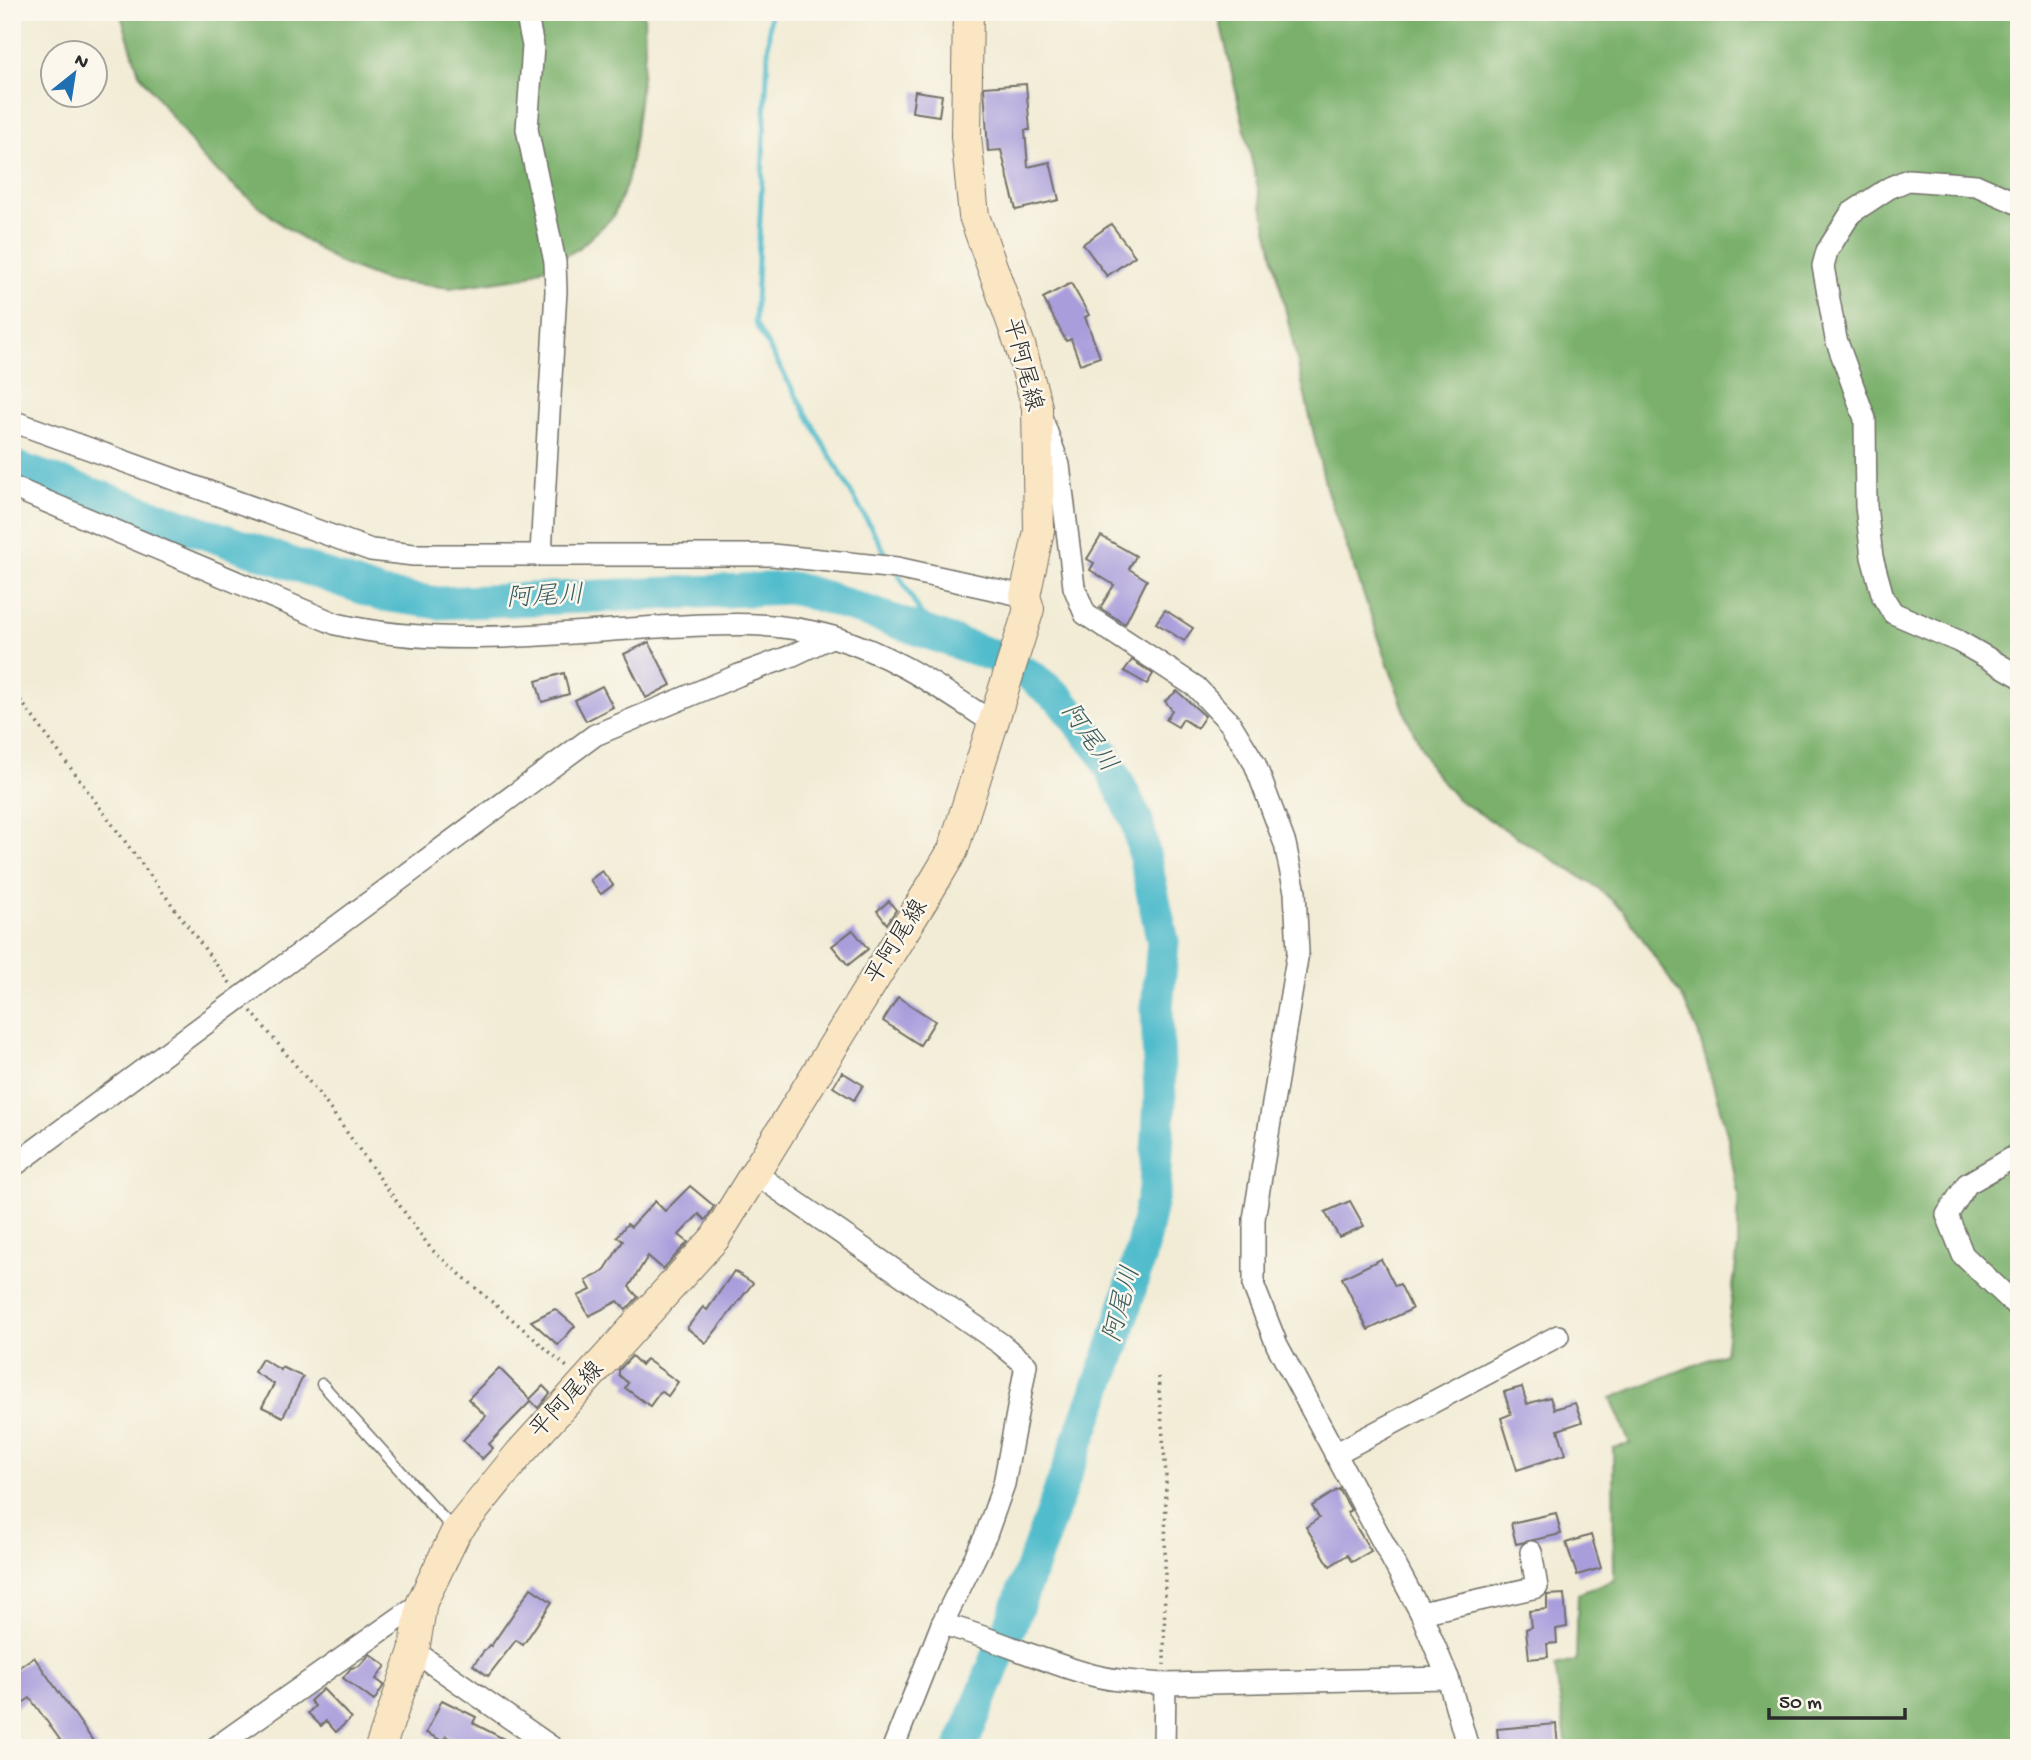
<svg xmlns="http://www.w3.org/2000/svg" width="2031" height="1760" font-family="'Gochi Hand','Klee One',sans-serif">
	<style>
		.forest { fill: #7ab06c; stroke: #526e4c; stroke-width: 2 }
		.lines { fill: none; stroke-linecap: round; stroke-linejoin: round }
		.stream { stroke: #51bccc; stroke-width: 5 }
		.river { stroke: #51bccc; stroke-width: 33 }
		.building { fill: #a99ddc }
		.service-casing { stroke: #716f67; stroke-width: 13 }
		.minor-casing { stroke: #716f67; stroke-width: 24 }
		.secondary-casing { stroke: #716f67; stroke-width: 32 }
		.path { stroke: #716f67; stroke-width: 3.5; stroke-dasharray: 2 5; stroke-linecap: butt }
		.service { stroke: #fff; stroke-width: 10 }
		.minor { stroke: #fff; stroke-width: 21 }
		.secondary { stroke: #fbe6c4; stroke-width: 30 }
		.labels { text-anchor: middle; dominant-baseline: central; stroke-width: 5; stroke-linejoin: round; paint-order: stroke }
		.street-label { font-size: 24px; fill: #2b2b2b; stroke: #fbf7ec }
		.water-label { font-size: 26px; font-style: italic; fill: #385e63; stroke: #fbf7ec }
	</style>
	<rect width="100%" height="100%" fill="#fbf7ec"/>
	<filter id="ink" filterUnits="userSpaceOnUse"><feTurbulence type="fractalNoise" baseFrequency=".0143" numOctaves="2"/><feDisplacementMap in="SourceGraphic" scale="14" xChannelSelector="R" yChannelSelector="G"/><feConvolveMatrix kernelMatrix="1 2 1 2 8 2 1 2 1" color-interpolation-filters="sRGB"/></filter>
	<filter id="wash" filterUnits="userSpaceOnUse"><feTurbulence type="fractalNoise" baseFrequency=".00686" numOctaves="4" result="noise"/><feDisplacementMap in="SourceGraphic" scale="28" xChannelSelector="R" yChannelSelector="G"/><feGaussianBlur stdDeviation="1.57" result="paint"/><feColorMatrix in="noise" values="0 0 0 0 0 0 0 0 0 0 0 0 0 0 0 0 0 1.4 0 .05"/><feComposite in="paint" operator="in"/></filter>
	<g filter="url(#wash)">
		<rect width="100%" height="100%" fill="#f2ecd6"/>
		<!-- forest -->
		<g class="forest">
			<polygon points="120,12 644,12 645,51 634,143 627,183 613,217 578,249 526,277 450,288 383,280 340,263 282,225 242,192 205,161 139,73"/>
			<polygon points="1218,12 2019,12 2019,1748 1567,1748 1555,1666 1576,1661 1578,1594 1614,1580 1613,1448 1630,1444 1611,1398 1725,1353 1738,1247 1738,1193 1727,1133 1698,1032 1683,999 1623,910 1598,888 1457,799 1431,769 1406,715 1326,488"/>
		</g>
		<g class="lines">
			<!-- stream -->
			<g class="stream">
				<polyline points="770,12 755,323 890,561"/>
				<polyline points="899,575 932,634"/>
			</g>
			<!-- river -->
			<polyline class="river" points="12,466 382,595 439,603 792,588 828,598 994,656 1031,676 1059,698 1103,753 1137,821 1163,942 1157,1008 1160,1100 1155,1185 1141,1252 1115,1341 1015,1613 961,1748"/>
		</g>
		<g id="blocks">
			<!-- building -->
			<g class="building">
				<polygon points="1026,84 1030,130 1025,130 1028,167 1050,162 1059,200 1016,210 1001,150 988,151 984,87"/>
				<polygon points="915,91 942,95 939,116 912,112"/>
				<polygon points="1111,224 1135,256 1107,276 1083,244"/>
				<polygon points="1071,283 1089,315 1085,317 1100,357 1080,364 1071,339 1066,341 1043,298"/>
				<polygon points="1101,536 1136,556 1129,569 1147,580 1125,624 1100,608 1114,585 1090,570 1094,563 1087,559"/>
				<polygon points="1165,610 1193,628 1184,641 1156,623"/>
				<polygon points="649,642 671,685 646,698 624,654"/>
				<polygon points="1132,660 1153,674 1147,684 1124,671"/>
				<polygon points="564,673 569,694 542,702 536,681"/>
				<polygon points="602,686 613,707 586,721 575,700"/>
				<polygon points="1177,691 1205,716 1197,728 1183,719 1178,727 1166,720 1172,710 1165,701"/>
				<polygon points="602,871 613,885 601,894 590,880"/>
				<polygon points="889,901 896,910 887,924 877,911"/>
				<polygon points="853,930 868,949 848,965 832,946"/>
				<polygon points="898,997 935,1021 920,1045 883,1021"/>
				<polygon points="842,1072 863,1085 854,1100 833,1087"/>
				<polygon points="690,1186 714,1206 707,1218 705,1220 699,1214 679,1235 688,1242 663,1269 648,1256 629,1287 638,1297 626,1310 618,1301 589,1316 578,1296 591,1290 586,1281 604,1271 623,1241 617,1237 627,1224 631,1227 655,1201 665,1211"/>
				<polygon points="1350,1201 1364,1226 1339,1237 1325,1212"/>
				<polygon points="1381,1259 1395,1286 1400,1284 1412,1309 1368,1330 1342,1278"/>
				<polygon points="734,1271 753,1283 706,1343 687,1328 703,1307 707,1310"/>
				<polygon points="555,1309 575,1326 558,1345 531,1321"/>
				<polygon points="632,1356 641,1365 646,1359 678,1382 668,1396 661,1391 650,1406 625,1388 628,1383 619,1375 619,1370"/>
				<polygon points="262,1359 281,1370 282,1367 303,1377 283,1417 262,1407 274,1384 254,1372"/>
				<polygon points="499,1368 530,1399 543,1386 550,1393 538,1408 531,1401 489,1444 493,1448 482,1459 463,1440 486,1416 468,1399"/>
				<polygon points="1522,1387 1527,1404 1550,1397 1554,1409 1575,1403 1582,1422 1558,1430 1566,1454 1517,1470 1501,1418 1511,1414 1504,1392"/>
				<polygon points="1339,1489 1351,1510 1347,1512 1371,1551 1352,1562 1347,1555 1330,1566 1306,1527 1319,1518 1312,1506"/>
				<polygon points="1556,1513 1561,1534 1516,1544 1511,1523"/>
				<polygon points="1591,1535 1601,1568 1577,1575 1566,1543"/>
				<polygon points="531,1588 552,1602 523,1645 516,1640 488,1676 473,1665 489,1645 491,1646"/>
				<polygon points="1564,1594 1567,1627 1556,1629 1557,1643 1547,1644 1548,1657 1529,1659 1526,1629 1531,1627 1529,1611 1547,1609 1547,1595"/>
				<polygon points="370,1654 386,1666 376,1679 384,1685 374,1701 343,1678 351,1668 359,1666"/>
				<polygon points="34,1657 98,1748 66,1748 30,1698 12,1710 12,1672"/>
				<polygon points="323,1689 351,1718 336,1732 326,1721 321,1726 308,1713 315,1706 310,1701"/>
				<polygon points="442,1700 476,1717 473,1723 521,1748 468,1748 446,1736 443,1741 426,1733"/>
				<polygon points="1556,1724 1558,1748 1499,1748 1497,1729"/>
			</g>
		</g>
	</g>
	<g filter="url(#ink)">
		<use href="#blocks" fill-opacity="0" stroke="#716f67" stroke-width="2"/>
		<g class="lines">
			<!-- service casing -->
			<g class="service-casing">
				<polyline id="service" points="322,1384 454,1530"/>
			</g>
			<!-- minor casing -->
			<g class="minor-casing">
				<g id="minor">
					<polyline points="526,12 533,46 527,129 555,262 556,291 541,553"/>
					<polyline points="2019,204 1976,185 1908,180 1889,188 1851,213 1827,251 1823,266 1836,339 1865,419 1866,506 1872,557 1883,597 1893,613 1958,641 2019,676"/>
					<polyline points="12,421 371,550 414,555 772,555 897,568 1025,596"/>
					<polyline points="1043,422 1059,465 1074,587 1085,614 1196,687 1230,723 1255,764 1285,844 1295,892 1298,952 1254,1219 1254,1287 1277,1345 1421,1613 1448,1678 1468,1748"/>
					<path d="M 12,487 L 336,624 C 441,649 552,633 659,627 C 718,624 776,620 833,637 C 896,656 938,687 992,722"/>
					<polyline points="2019,1154 1967,1184 1947,1215 1963,1255 2019,1308"/>
					<polyline points="12,1167 595,735 739,675 791,656 831,637"/>
					<polyline points="756,1174 1001,1344 1026,1365 1004,1484 986,1535 942,1624 893,1748"/>
					<polyline points="1335,1454 1558,1336"/>
					<polyline points="1421,1613 1537,1587 1531,1552"/>
					<path d="M 942,1624 C 991,1637 1036,1659 1085,1673 C 1110,1681 1138,1682 1165,1684 L 1448,1678"/>
					<polyline points="414,1651 553,1748"/>
					<polyline points="215,1748 422,1602"/>
					<polyline points="1164,1748 1165,1684"/>
				</g>
			</g>
			<!-- secondary casing -->
			<g class="secondary-casing">
				<polyline id="secondary" points="380,1748 414,1651 422,1602 456,1532 520,1453 715,1238 931,887 953,850 1029,609 1025,596 1039,531 1037,407 1020,345 974,216 966,136 968,12"/>
			</g>
			<!-- path -->
			<g class="path">
				<polyline points="12,689 230,983"/>
				<polyline points="251,1011 320,1095 431,1249 567,1367"/>
				<polyline points="1158,1377 1166,1474 1164,1665"/>
			</g>
			<!-- service -->
			<use href="#service" class="service"/>
			<!-- minor -->
			<use href="#minor" class="minor"/>
			<!-- secondary -->
			<use href="#secondary" class="secondary"/>
		</g>
	</g>
	<g class="labels">
		<!-- street labels -->
		<g class="street-label">
			<text transform="translate(1021 365) rotate(75)">平阿尾線</text>
			<text transform="translate(898 943) rotate(-58)">平阿尾線</text>
			<text transform="translate(568 1401) rotate(-47)">平阿尾線</text>
		</g>
		<!-- water labels -->
		<g class="water-label">
			<text transform="translate(545 599) rotate(-3)">阿尾川</text>
			<text transform="translate(1087 739) rotate(55)">阿尾川</text>
			<text transform="translate(1124 1305) rotate(-75)">阿尾川</text>
		</g>
	</g>
	<!-- margin -->
	<rect width="2031" height="1760" fill="none" stroke="#fbf7ec" stroke-width="42"/>
	<!-- north arrow -->
	<g transform="translate(74 74) rotate(30)"><circle r="33" fill="#fbf7ec" stroke="#a8a59f" stroke-width="2"/>
	<path d="M0-5L12 26L0 18L-12 26Z" fill="#1f6fb2"/>
	<text y="-10" font-size="19" font-weight="bold" text-anchor="middle" fill="#2b2b2b">N</text>
	</g>
	<!-- scale -->
	<path d="M1769 1708v10h136v-10" fill="none" stroke="#2b2b2b" stroke-width="3.5"/>
	<text x="1779" y="1708" font-size="21" fill="#2b2b2b" stroke="#fbf7ec" stroke-width="5" paint-order="stroke">50 m</text>
</svg>
